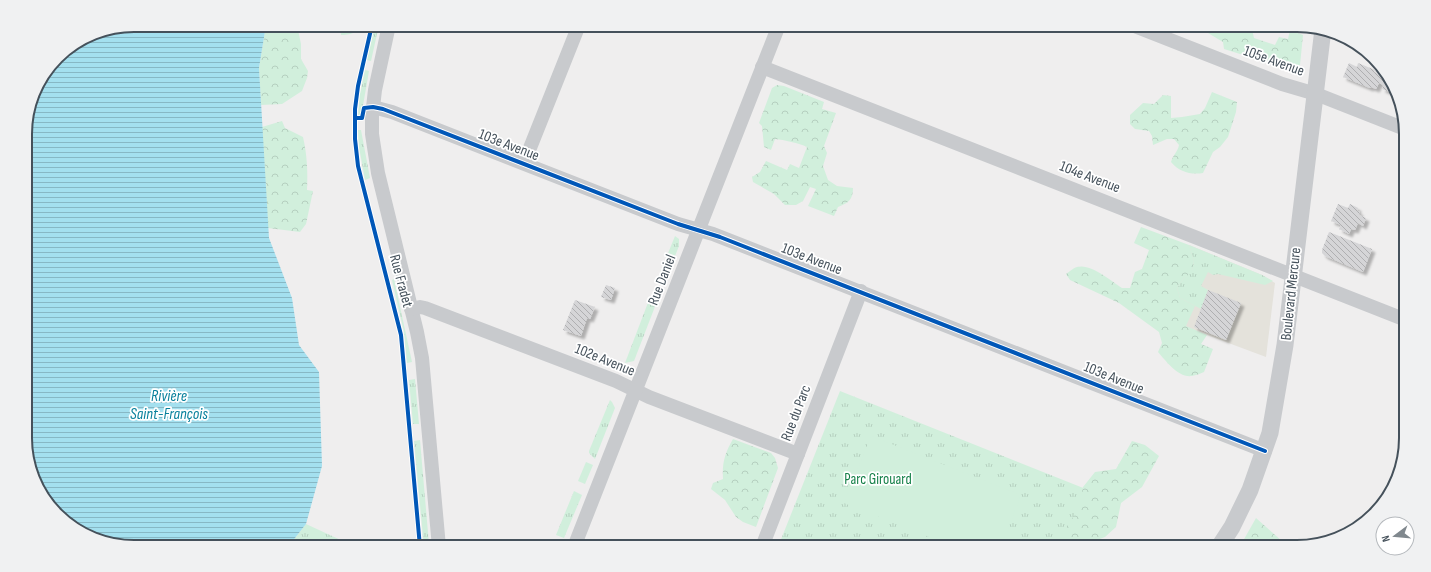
<svg xmlns="http://www.w3.org/2000/svg" width="1431" height="572" font-family="'Sofia Sans Condensed',sans-serif">
	<style>
		.commercial { fill: #e4e2db }
		.grass { fill: url(#grass-tufts) }
		.forest { fill: url(#forest-crowns) }
		.pitch { fill: #d1efdc }
		.water { fill: url(#water-rules) }
		.building { fill: url(#building-back-hatch); filter: url(#shadow) }
		.lines { fill: none; stroke-linecap: round; stroke-linejoin: round }
		.minor { stroke: #c8cacd; stroke-width: 14 }
		.tertiary { stroke: #c8cacd; stroke-width: 17 }
		.cycleway-casing { stroke: #fff; stroke-width: 6 }
		.cycleway { stroke: #0057b8; stroke-width: 4 }
		.labels { text-anchor: middle; dominant-baseline: central; stroke-width: 3.5; stroke-linejoin: round; paint-order: stroke }
		.street-label { font-size: 15px; fill: #45515b; stroke: #fff }
		.park-label { font-size: 15px; fill: #137f47; stroke: #fff }
		.water-label { font-size: 16px; font-style: italic; fill: #08809c; stroke: #fff }
		.rim { fill: none; stroke: #45515b; stroke-width: 2 }
	</style>
	<defs>
		<pattern id="grass-tufts" width="24" height="20" patternUnits="userSpaceOnUse"><rect width="24" height="20" fill="#d1efdc"/><path d="M3 7l-1-3M5 7V3M7 7l1-3M15 17l-1-3M17 17v-4M19 17l1-3" fill="none" stroke="#b5cfbf"/></pattern>
		<pattern id="forest-crowns" width="20" height="18" patternUnits="userSpaceOnUse"><rect width="20" height="18" fill="#d1efdc"/><path d="M2 6a3 3 0 1 1 6 0M12 15a3 3 0 1 1 6 0" fill="none" stroke="#b5cfbf"/></pattern>
		<pattern id="water-rules" width="6" height="5" patternUnits="userSpaceOnUse"><rect width="6" height="5" fill="#a4e0ef"/><path d="M0 2.5h6" fill="none" stroke="#87b8c5"/></pattern>
		<pattern id="building-back-hatch" width="6" height="6" patternUnits="userSpaceOnUse"><rect width="6" height="6" fill="#d5d5d7"/><path d="M-1 5l2 2M0 0l6 6M5-1l2 2" fill="none" stroke="#afafb1"/></pattern>
		<filter id="shadow"><feDropShadow dx="3.5" dy="3.5" stdDeviation="1" flood-color="#0004"/></filter>
	</defs>
	<rect width="100%" height="100%" fill="#efeeee"/>
	<!-- commercial -->
	<polygon class="commercial" points="1189,245 1262,275 1275,283 1266,357 1207,335 1157,315"/>
	<!-- grass -->
	<g class="grass">
		<polygon points="375,25 379,25 371,61 367,60"/>
		<polygon points="365,70 369,71 361,117 358,117 360,94"/>
		<polygon points="358,130 361,130 370,178 365,180 359,147"/>
		<polygon points="675,236 679,239 679,246 667,276 660,273"/>
		<polygon points="1189,245 1262,275 1273,281 1265,285 1218,274 1213,275 1208,272 1201,286 1208,290 1201,309 1180,298 1177,288 1184,278 1192,271 1194,261"/>
		<polygon points="394,279 412,362 407,363 404,332 392,280"/>
		<polygon points="649,300 656,304 634,361 625,363"/>
		<polygon points="415,379 419,424 413,424 409,380"/>
		<polygon points="840,391 1121,503 1099,530 1075,547 778,547"/>
		<polygon points="610,400 612,402 615,408 595,459 589,453 589,451"/>
		<polygon points="420,440 429,544 429,547 424,547 414,441"/>
		<polygon points="586,462 593,465 585,484 578,481"/>
		<polygon points="574,491 582,495 564,538 556,535"/>
		<polygon points="306,524 356,547 288,547"/>
	</g>
	<!-- forest -->
	<g class="forest">
		<polygon points="266,25 297,25 301,44 301,59 308,71 307,78 302,91 282,104 261,105 259,68"/>
		<path d="M 337,25 L 362,25 C 357,33 350,35 341,35 L 340,28 Z"/>
		<polygon points="1207,25 1251,25 1254,38 1275,45 1279,37 1288,39 1290,30 1303,35 1300,65 1275,65 1262,58 1247,53 1240,54 1224,49 1223,42 1208,33"/>
		<path d="M 777,85 L 784,86 L 824,102 L 822,109 L 836,113 L 824,146 L 827,153 L 823,166 L 828,180 L 837,186 L 853,188 C 853,200 848,203 838,207 L 834,216 L 808,206 L 816,189 L 810,187 L 803,201 L 796,205 L 785,205 L 774,194 L 753,182 L 752,177 L 760,172 L 766,161 L 787,170 L 790,164 L 799,168 L 807,147 C 799,143 784,140 775,139 L 771,150 L 764,147 L 762,126 L 759,123 L 772,88 Z"/>
		<path d="M 1212,92 L 1237,102 L 1236,112 L 1228,137 L 1220,147 L 1213,152 L 1203,173 C 1191,175 1179,172 1171,162 C 1173,155 1178,151 1179,145 L 1174,139 L 1167,139 L 1153,145 L 1152,136 L 1149,131 L 1135,129 L 1130,124 L 1130,115 L 1143,103 L 1154,104 L 1163,95 L 1171,96 L 1171,118 L 1182,117 L 1200,114 L 1205,108 Z"/>
		<path d="M 282,121 L 285,128 L 303,137 C 307,154 308,172 307,190 L 313,191 L 306,224 L 300,232 L 268,228 L 262,127 Z"/>
		<path d="M 1141,227 L 1189,245 L 1194,261 L 1192,272 L 1184,278 L 1177,288 L 1180,298 L 1195,306 L 1186,326 L 1207,335 L 1201,344 L 1213,349 L 1204,372 C 1200,374 1196,375 1192,376 C 1178,378 1166,361 1158,352 L 1162,343 L 1159,332 L 1119,303 L 1070,280 L 1066,274 C 1069,272 1073,268 1077,267 C 1091,263 1111,281 1122,288 L 1130,288 L 1135,272 L 1142,269 L 1149,250 L 1134,243 Z"/>
		<path d="M 733,439 L 771,453 L 775,458 L 778,468 L 756,527 L 743,522 L 736,517 L 725,500 L 711,489 L 713,483 L 723,479 C 722,462 725,453 733,439 Z"/>
		<polygon points="1132,441 1145,445 1159,456 1142,487 1121,503 1116,527 1105,537 1092,542 1084,541 1077,547 1052,547 1078,510 1083,487 1095,472 1116,469"/>
		<polygon points="1256,518 1282,541 1279,547 1250,547 1243,541"/>
	</g>
	<!-- pitch -->
	<polygon class="pitch" points="871,436 1021,495 1001,547 954,547 844,503"/>
	<!-- water -->
	<polygon class="water" points="134,25 266,25 259,68 269,238 292,298 299,345 319,372 322,466 306,524 288,547 134,547 98,541 52,510 27,459 25,126 36,86 62,52 92,33"/>
	<!-- building -->
	<g class="building">
		<polygon points="1349,63 1357,67 1358,63 1375,70 1374,72 1384,76 1385,72 1395,94 1382,89 1383,85 1379,83 1376,89 1371,87 1370,88 1343,77"/>
		<polygon points="1338,204 1348,208 1350,204 1358,208 1357,211 1360,212 1359,215 1366,218 1363,226 1358,223 1355,230 1351,229 1349,234 1339,229 1341,225 1331,221"/>
		<polygon points="1329,232 1372,249 1363,272 1325,256 1322,253 1322,250"/>
		<polygon points="606,285 615,288 611,300 601,297"/>
		<polygon points="1208,290 1241,303 1226,340 1194,327"/>
		<polygon points="575,300 595,307 590,319 587,318 581,336 563,330"/>
	</g>
	<g class="lines">
		<!-- minor -->
		<g class="minor">
			<polyline points="389,25 375,90 372,116 372,134 378,173 417,332 422,358 439,547"/>
			<polyline points="1132,25 1282,84 1316,94 1405,129"/>
			<polyline points="762,67 1406,320"/>
			<polyline points="373,107 392,112 678,224 713,234 1265,451"/>
			<polyline points="524,163 579,25"/>
			<polyline points="411,309 420,307 425,308 616,381 649,397 798,454"/>
			<polyline points="574,547 779,25"/>
			<polyline points="762,547 861,291"/>
		</g>
		<!-- tertiary -->
		<polyline class="tertiary" points="1219,547 1232,527 1250,490 1270,433 1285,345 1323,29"/>
		<!-- cycleway casing -->
		<g class="cycleway-casing">
			<g id="cycleway">
				<polyline points="372,25 358,86 355,109 355,139 358,166 401,335 420,547"/>
				<polyline points="355,118 362,118 364,108 373,107 383,109 678,224 720,237 1265,451"/>
			</g>
		</g>
		<!-- cycleway -->
		<use href="#cycleway" class="cycleway"/>
	</g>
	<g class="labels">
		<!-- street labels -->
		<g class="street-label">
			<text transform="translate(1274 61) rotate(20)">105e Avenue</text>
			<text transform="translate(509 145) rotate(21)">103e Avenue</text>
			<text transform="translate(1090 177) rotate(21)">104e Avenue</text>
			<text transform="translate(812 259) rotate(21)">103e Avenue</text>
			<text transform="translate(662 280) rotate(-69)">Rue Daniel</text>
			<text transform="translate(401 281) rotate(75)">Rue Fradet</text>
			<text transform="translate(1291 294) rotate(-84)">Boulevard Mercure</text>
			<text transform="translate(605 360) rotate(22)">102e Avenue</text>
			<text transform="translate(1114 378) rotate(22)">103e Avenue</text>
			<text transform="translate(796 413) rotate(-69)">Rue du Parc</text>
		</g>
		<!-- park labels -->
		<g class="park-label">
			<text x="878" y="479">Parc Girouard</text>
		</g>
		<!-- water labels -->
		<g class="water-label">
			<text x="169" y="396">Rivière<tspan x="169" dy="18">Saint-François</tspan></text>
		</g>
	</g>
	<!-- crop -->
	<path d="M0 0H1431V572H0ZM134 32H1297A102 102 0 0 1 1399 134V438A102 102 0 0 1 1297 540H134A102 102 0 0 1 32 438V134A102 102 0 0 1 134 32Z" fill="#f0f1f2" fill-rule="evenodd"/>
	<path class="rim" d="M134 32H1297A102 102 0 0 1 1399 134V438A102 102 0 0 1 1297 540H134A102 102 0 0 1 32 438V134A102 102 0 0 1 134 32Z"/>
	<!-- north arrow -->
	<g transform="translate(1395 536) rotate(254)"><circle r="19" fill="#ffffff" stroke="#b5b9bd"/>
	<path d="M0-3L7 15L0 10L-7 15Z" fill="#80888e"/>
	<text y="-6" font-size="11" font-weight="bold" text-anchor="middle" fill="#45515b">N</text>
	</g>
</svg>
